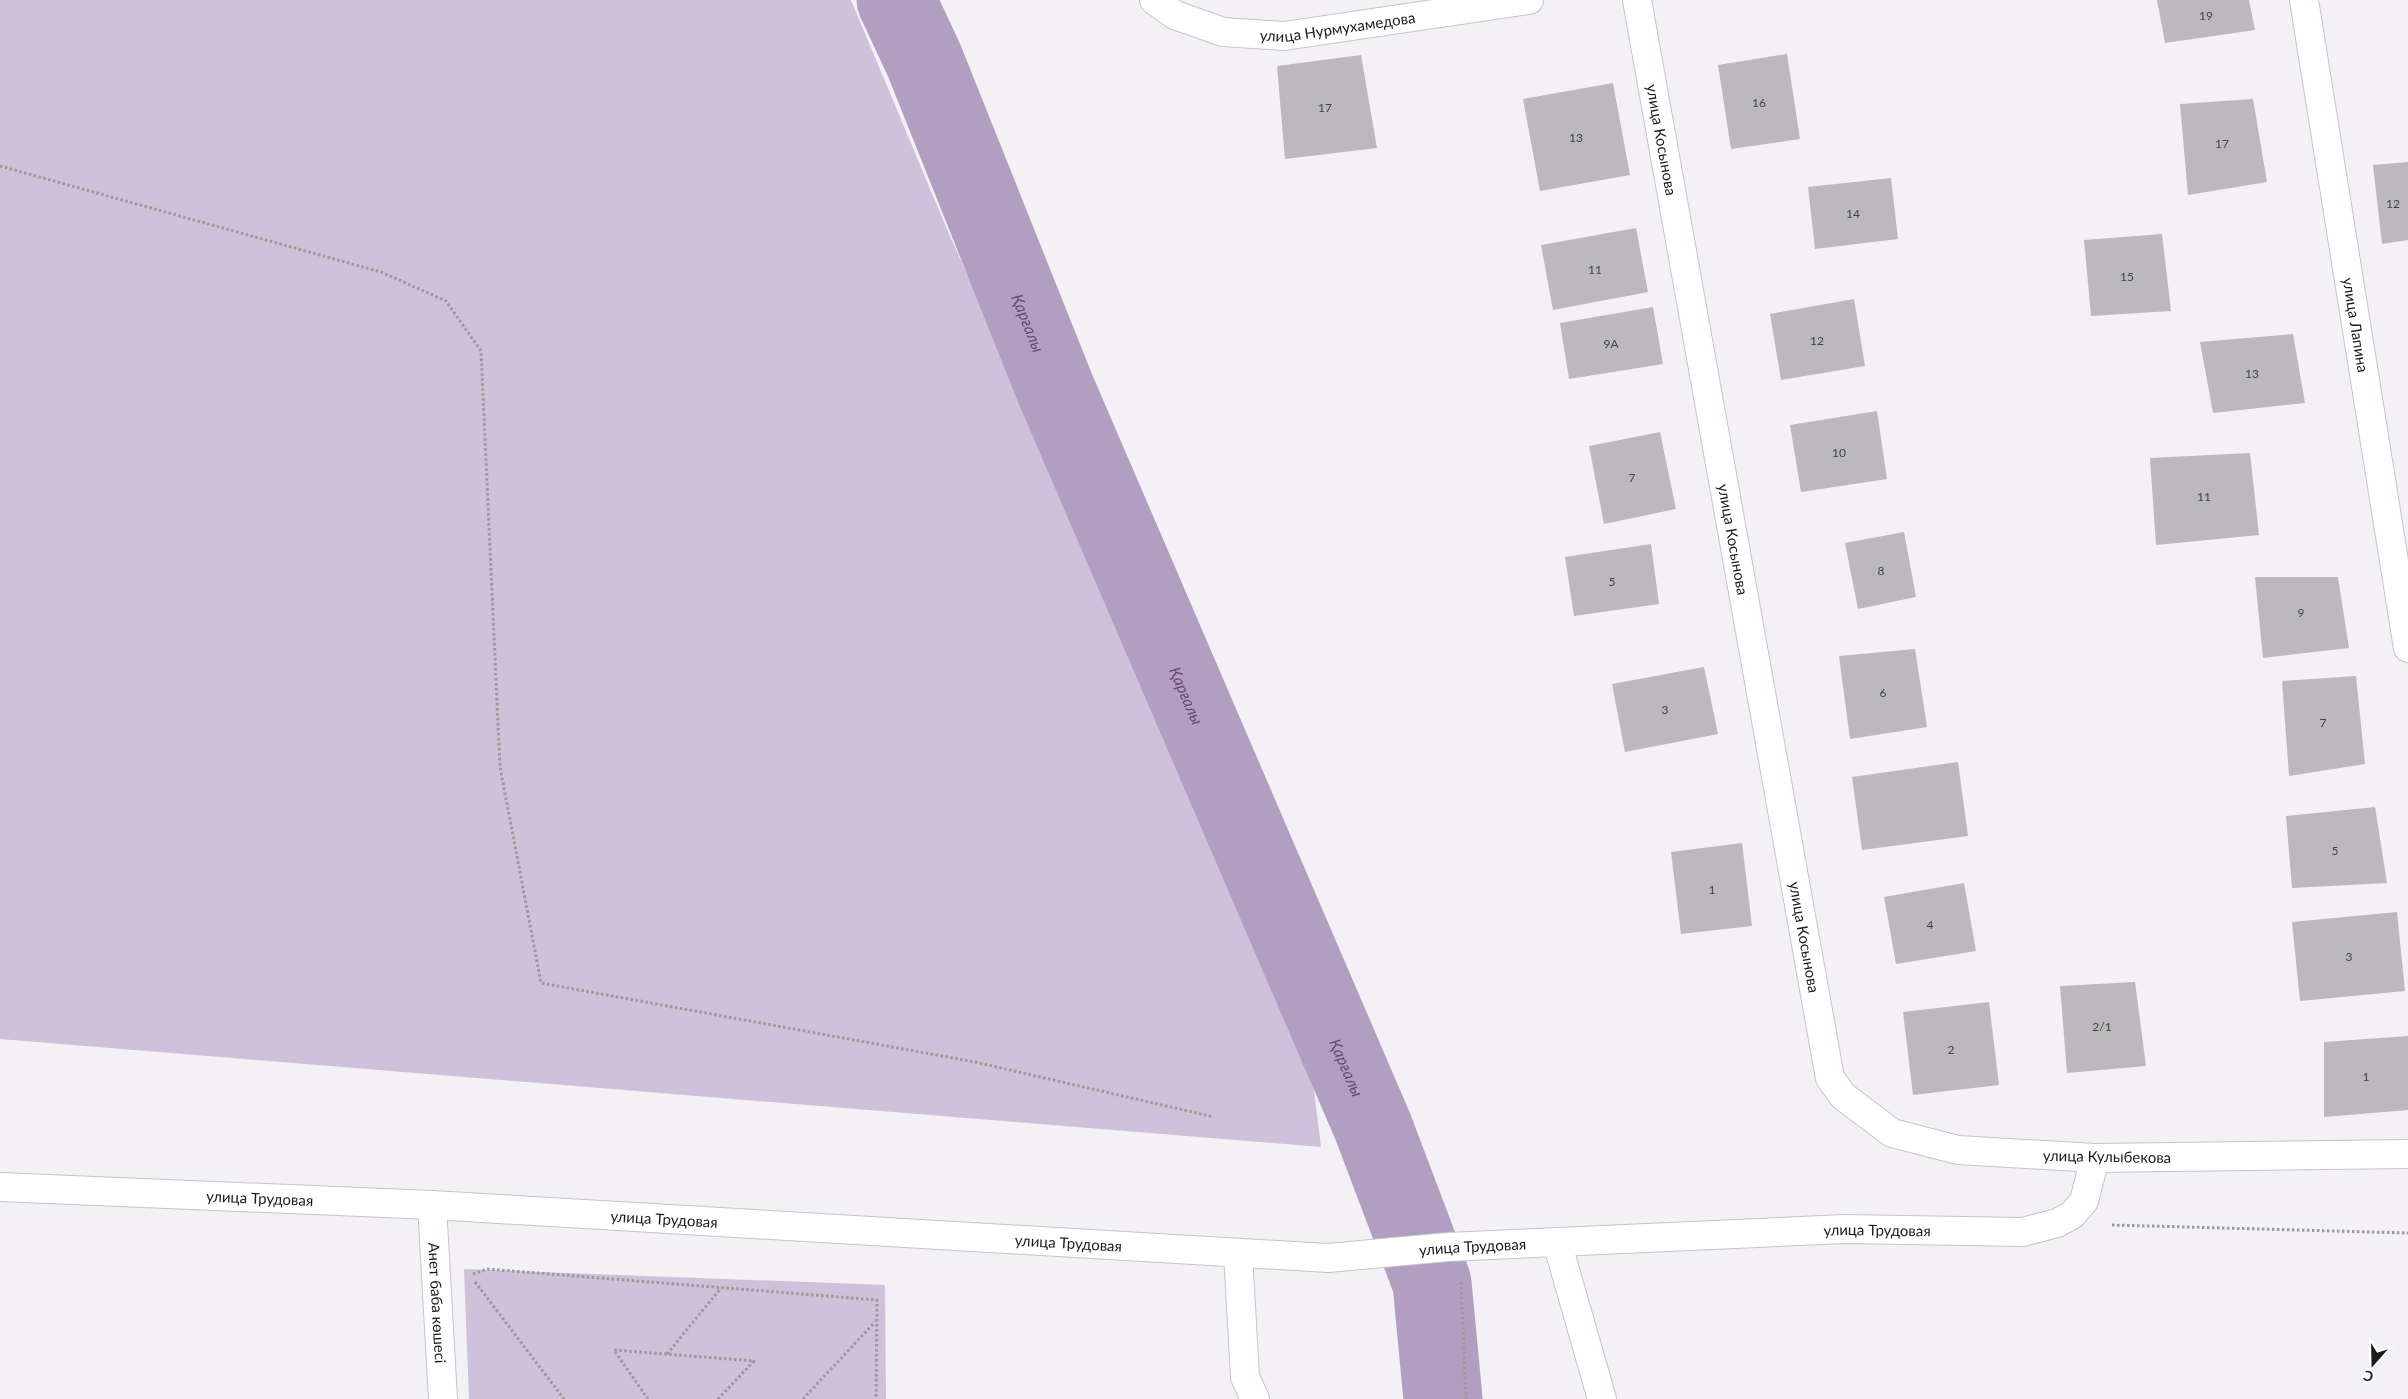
<svg xmlns="http://www.w3.org/2000/svg" width="2408" height="1399" font-family="Lato,sans-serif">
	<style>
		.green { fill: #cec1d9 }
		.lines { fill: none; stroke-linecap: round; stroke-linejoin: round }
		.river { stroke: #b29ec1; stroke-width: 79 }
		.building { fill: #bbb9bc }
		.street-casing { stroke: #c6c4c8; stroke-width: 30 }
		.secondary-casing { stroke: #c6c4c8; stroke-width: 30 }
		.path { stroke: #9a999b; stroke-width: 3; stroke-dasharray: 2.5 2.5; stroke-linecap: butt }
		.street { stroke: #fff; stroke-width: 28 }
		.secondary { stroke: #fff; stroke-width: 28 }
		.labels { text-anchor: middle; dominant-baseline: central; stroke-width: 4; stroke-linejoin: round; paint-order: stroke }
		.number-label { font-size: 12px; fill: #424243 }
		.street-label { font-size: 15px; fill: #1a1a1b; stroke: #fff }
		.water-label { font-size: 16px; font-style: italic; fill: #65497a; stroke: #fff }
	</style>
	<rect width="100%" height="100%" fill="#f3f1f5"/>
	<!-- green -->
	<g class="green">
		<polygon points="0,0 851,0 949,234 1289,986 1312,1074 1321,1147 0,1039"/>
		<polygon points="464,1269 885,1285 886,1399 469,1399"/>
	</g>
	<g class="lines">
		<!-- river -->
		<path class="river" id="s1" d="M 896,0 L 924,60 L 1055,388 L 1373,1127 L 1432,1283 L 1443,1399"/>
	</g>
	<!-- building -->
	<g class="building">
		<polygon points="2157,0 2249,0 2255,30 2165,43"/>
		<polygon points="1787,54 1800,139 1731,149 1718,65"/>
		<polygon points="1361,55 1377,148 1285,159 1277,66"/>
		<polygon points="1613,83 1630,175 1540,191 1523,99"/>
		<polygon points="2253,99 2267,182 2188,195 2180,104"/>
		<polygon points="2408,162 2408,240 2382,244 2373,165"/>
		<polygon points="1891,178 1898,239 1815,249 1808,187"/>
		<polygon points="1636,228 1648,292 1553,310 1541,245"/>
		<polygon points="2162,234 2171,311 2091,316 2084,240"/>
		<polygon points="1854,299 1865,366 1781,380 1770,314"/>
		<polygon points="1653,307 1663,364 1569,379 1560,323"/>
		<polygon points="2293,334 2305,403 2213,413 2200,342"/>
		<polygon points="1877,411 1887,479 1801,492 1790,425"/>
		<polygon points="1660,432 1676,509 1604,524 1589,446"/>
		<polygon points="2250,453 2259,535 2156,545 2150,458"/>
		<polygon points="1904,532 1916,597 1858,609 1845,543"/>
		<polygon points="1651,544 1659,604 1574,616 1565,557"/>
		<polygon points="2255,577 2338,577 2349,648 2263,658"/>
		<polygon points="1915,649 1927,727 1850,739 1839,656"/>
		<polygon points="1704,667 1718,734 1625,752 1612,684"/>
		<polygon points="2356,676 2365,764 2289,776 2282,681"/>
		<polygon points="1958,762 1968,836 1862,850 1852,777"/>
		<polygon points="2375,807 2387,883 2292,888 2286,816"/>
		<polygon points="1742,843 1752,926 1681,934 1671,852"/>
		<polygon points="1964,883 1976,951 1896,964 1884,897"/>
		<polygon points="2397,912 2405,991 2300,1001 2292,922"/>
		<polygon points="2135,982 2146,1066 2067,1073 2060,986"/>
		<polygon points="1989,1002 1999,1085 1913,1095 1903,1012"/>
		<polygon points="2408,1036 2408,1110 2324,1117 2324,1042"/>
	</g>
	<g class="lines">
		<!-- street casing -->
		<g class="street-casing">
			<g id="street">
				<path id="s2" d="M 1154,0 L 1175,15 L 1223,32 L 1284,36 L 1529,0"/>
				<path id="s3" d="M 1637,0 L 1830,1078 L 1843,1096 L 1892,1133 L 1958,1150 L 2095,1158"/>
				<path id="s4" d="M 2304,0 L 2408,648"/>
				<path id="s5" d="M 0,1187 L 432,1205 L 1328,1258"/>
				<path id="s6" d="M 432,1205 L 443,1399"/>
				<polyline points="1557,1242 1602,1399"/>
				<polyline points="1238,1253 1245,1377 1255,1399"/>
			</g>
		</g>
		<!-- secondary casing -->
		<g class="secondary-casing">
			<g id="secondary">
				<path id="s7" d="M 1328,1258 L 1448,1247 L 1844,1229 L 2023,1232 L 2057,1223 L 2072,1215 L 2084,1201 L 2095,1158 L 2408,1154"/>
			</g>
		</g>
		<!-- path -->
		<g class="path">
			<polyline points="0,166 381,272 446,301 481,351 500,767 541,983 975,1062 1214,1117"/>
			<polyline points="2112,1225 2408,1233"/>
			<polyline points="473,1274 487,1269 877,1300 876,1399"/>
			<polyline points="475,1282 564,1399"/>
			<polyline points="1461,1282 1466,1399"/>
			<polyline points="667,1354 721,1288"/>
			<polyline points="648,1399 614,1350 754,1361 718,1399"/>
			<polyline points="803,1399 875,1322"/>
		</g>
		<!-- street -->
		<use href="#street" class="street"/>
		<!-- secondary -->
		<use href="#secondary" class="secondary"/>
	</g>
	<g class="labels">
		<!-- number labels -->
		<g class="number-label">
			<text x="2206" y="15">19</text>
			<text x="1759" y="102">16</text>
			<text x="1325" y="107">17</text>
			<text x="1576" y="137">13</text>
			<text x="2222" y="143">17</text>
			<text x="2393" y="203">12</text>
			<text x="1853" y="213">14</text>
			<text x="1595" y="269">11</text>
			<text x="2127" y="276">15</text>
			<text x="1817" y="340">12</text>
			<text x="1611" y="343">9А</text>
			<text x="2252" y="373">13</text>
			<text x="1839" y="452">10</text>
			<text x="1632" y="477">7</text>
			<text x="2204" y="496">11</text>
			<text x="1881" y="570">8</text>
			<text x="1612" y="581">5</text>
			<text x="2301" y="612">9</text>
			<text x="1883" y="692">6</text>
			<text x="1665" y="709">3</text>
			<text x="2323" y="722">7</text>
			<text x="2335" y="850">5</text>
			<text x="1712" y="889">1</text>
			<text x="1930" y="924">4</text>
			<text x="2349" y="956">3</text>
			<text x="2102" y="1026">2/1</text>
			<text x="1951" y="1049">2</text>
			<text x="2366" y="1076">1</text>
		</g>
		<!-- street labels -->
		<g class="street-label">
			<text stroke="none"><textPath href="#s2" startOffset="192">улица Нурмухамедова</textPath></text>
			<text stroke="none"><textPath href="#s3" startOffset="142">улица Косынова</textPath></text>
			<text stroke="none"><textPath href="#s4" startOffset="329">улица Лапина</textPath></text>
			<text stroke="none"><textPath href="#s3" startOffset="548">улица Косынова</textPath></text>
			<text stroke="none"><textPath href="#s3" startOffset="952">улица Косынова</textPath></text>
			<text transform="translate(2107 1156) rotate(1)">улица Кулыбекова</text>
			<text stroke="none"><textPath href="#s5" startOffset="260">улица Трудовая</textPath></text>
			<text stroke="none"><textPath href="#s5" startOffset="665">улица Трудовая</textPath></text>
			<text stroke="none"><textPath href="#s7" startOffset="550">улица Трудовая</textPath></text>
			<text stroke="none"><textPath href="#s5" startOffset="1070">улица Трудовая</textPath></text>
			<text stroke="none"><textPath href="#s7" startOffset="145">улица Трудовая</textPath></text>
			<text stroke="none"><textPath href="#s6" startOffset="98">Анет баба көшесі</textPath></text>
		</g>
		<!-- water labels -->
		<g class="water-label">
			<text stroke="none"><textPath href="#s1" startOffset="349">Қарғалы</textPath></text>
			<text stroke="none"><textPath href="#s1" startOffset="754">Қарғалы</textPath></text>
			<text stroke="none"><textPath href="#s1" startOffset="1159">Қарғалы</textPath></text>
		</g>
	</g>
	<!-- north arrow -->
	<g transform="translate(2373 1364) rotate(200)" stroke="#ffffff" stroke-width="4" paint-order="stroke">
	<path d="M0-4L9 19L0 12L-9 19Z" fill="#1a1a1b"/>
	<text y="-8" font-size="14" font-weight="bold" text-anchor="middle" fill="#1a1a1b">С</text>
	</g>
</svg>
